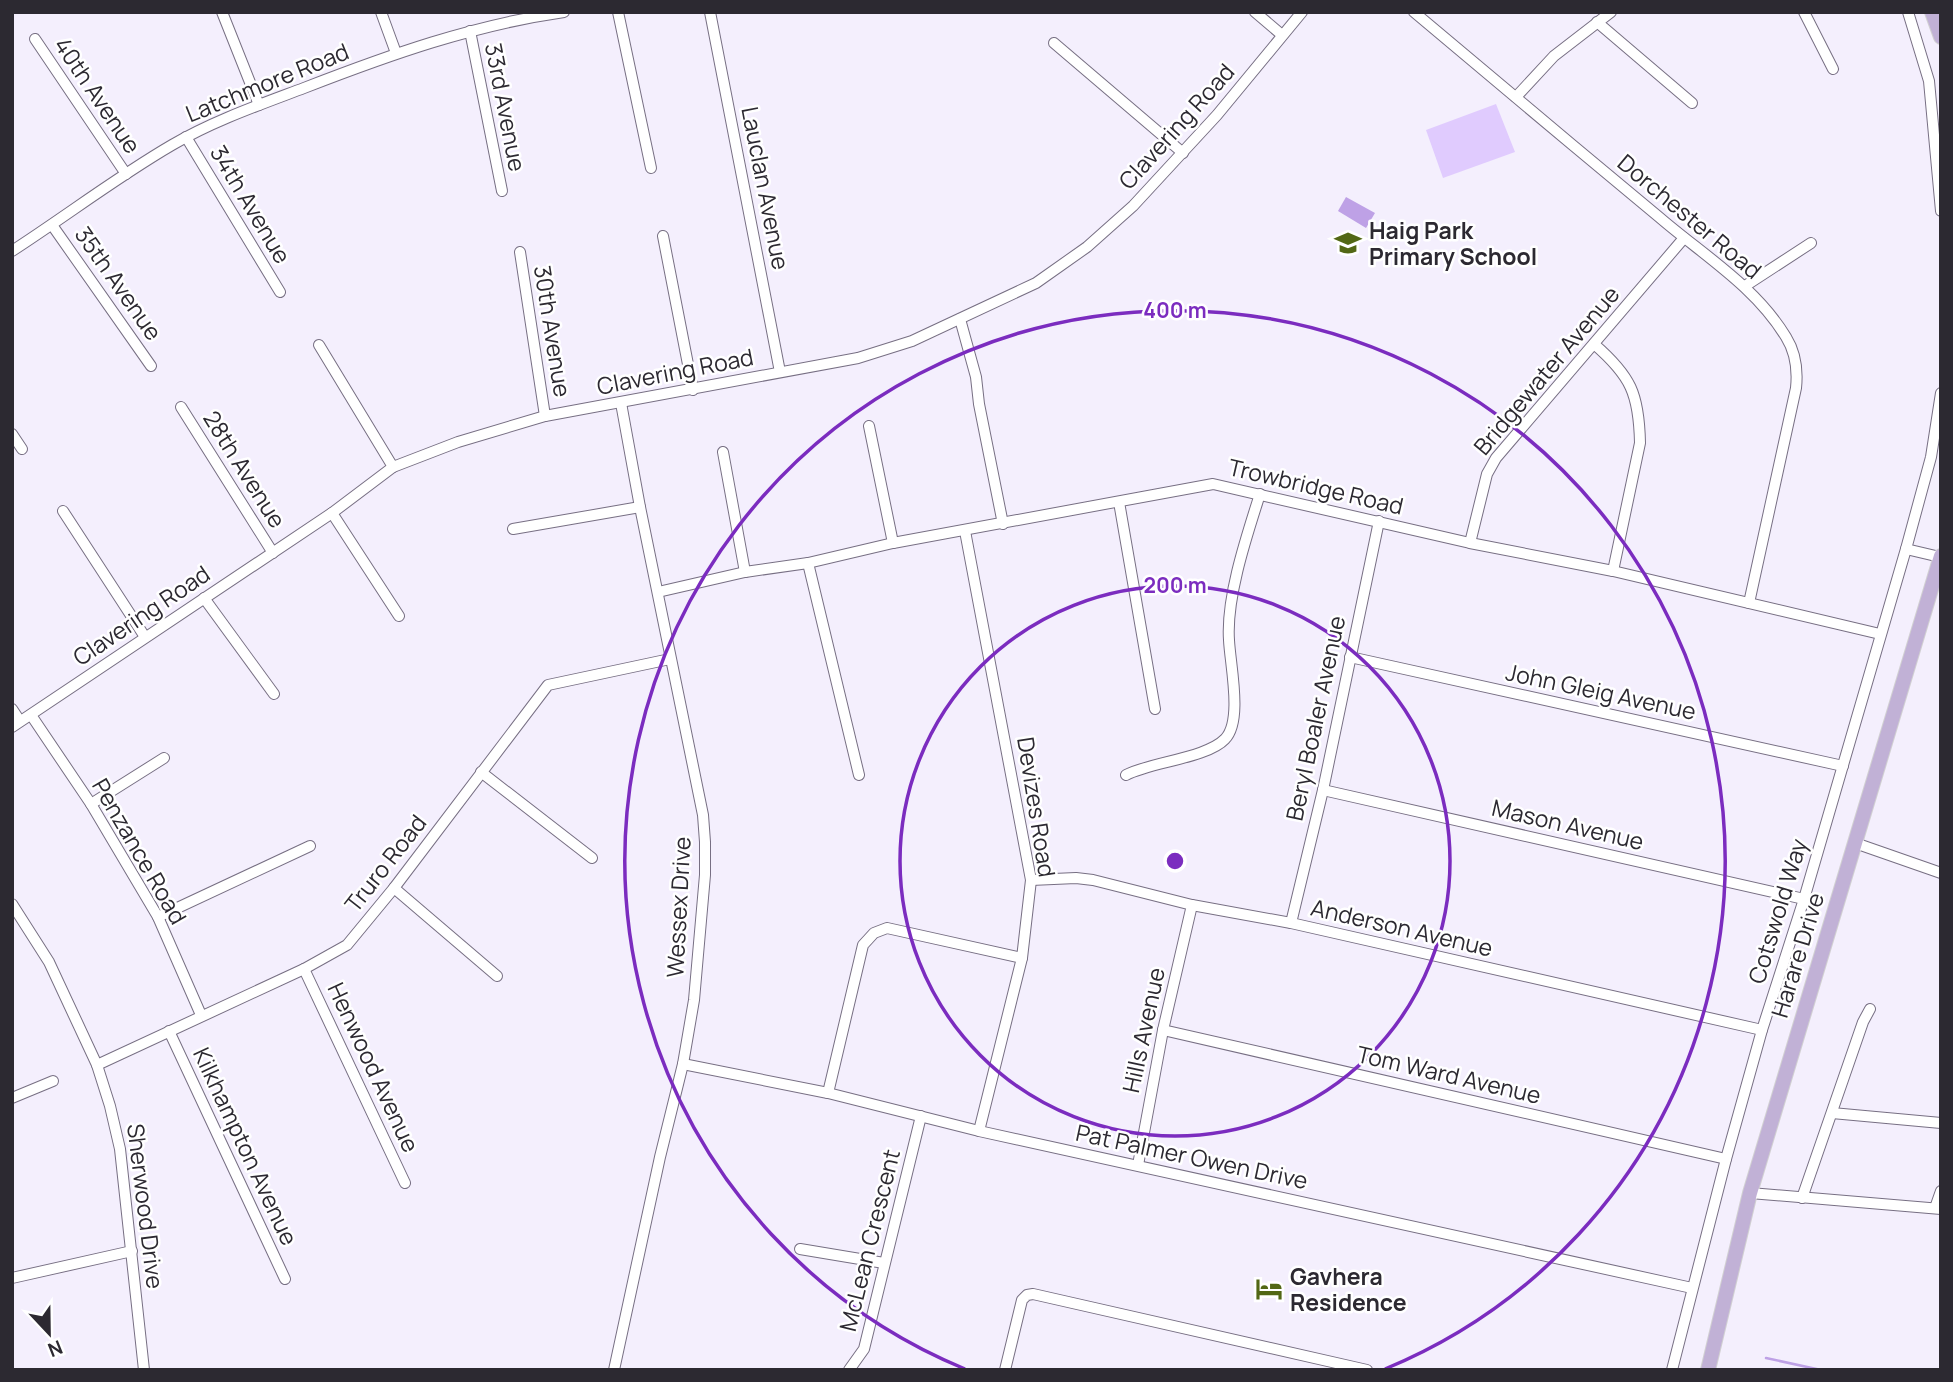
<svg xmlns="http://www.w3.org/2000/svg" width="1953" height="1382" font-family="Manrope,sans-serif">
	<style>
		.green { fill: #e0cbfe }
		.water { fill: #bea1e6 }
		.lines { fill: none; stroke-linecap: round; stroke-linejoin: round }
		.stream { stroke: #bea1e6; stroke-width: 2.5 }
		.minor-casing { stroke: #776f83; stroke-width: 12 }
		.major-casing { stroke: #d1d0d2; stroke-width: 16 }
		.minor { stroke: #fff; stroke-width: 10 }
		.major { stroke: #c1b1d6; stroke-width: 14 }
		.ring { fill: none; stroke: #7b2cbf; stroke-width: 3.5 }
		.labels { text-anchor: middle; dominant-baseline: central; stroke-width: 5; stroke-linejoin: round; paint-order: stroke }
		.street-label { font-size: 23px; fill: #2c2931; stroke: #fff }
		.poi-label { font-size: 23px; font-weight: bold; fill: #2c2931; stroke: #fff; text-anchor: start }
		.centre { fill: #7b2cbf; stroke: #fff; stroke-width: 3.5 }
		.ring-label { font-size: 21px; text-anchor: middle; font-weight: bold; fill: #7b2cbf; stroke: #fff; stroke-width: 5; stroke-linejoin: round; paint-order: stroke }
	</style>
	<rect width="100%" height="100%" fill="#f4effd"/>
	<!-- green -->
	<polygon class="green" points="1496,104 1515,152 1443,178 1426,130"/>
	<!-- water -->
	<polygon class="water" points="1346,197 1375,213 1366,228 1338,211"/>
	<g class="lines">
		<!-- stream -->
		<polyline class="stream" points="1766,1358 1821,1370"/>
		<!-- minor casing -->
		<g class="minor-casing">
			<g id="minor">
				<polyline points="222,12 259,105"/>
				<polyline points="381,12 396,53"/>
				<polyline points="618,12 651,168"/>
				<polyline points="710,12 780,372"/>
				<polyline points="1255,12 1282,35"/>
				<path d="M 1414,12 C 1496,81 1577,149 1659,217 C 1703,255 1755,286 1786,337 C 1796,353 1798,369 1796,388 L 1749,603"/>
				<polyline points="1804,12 1833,69"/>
				<polyline points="1908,12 1929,81 1941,211"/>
				<polyline points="1597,22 1692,103"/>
				<polyline points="470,31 502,191"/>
				<polyline points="35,39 126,174"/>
				<polyline points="1054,43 1183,153"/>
				<polyline points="1516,97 1554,56 1611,12"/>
				<polyline points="186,137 280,292"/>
				<polyline points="52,225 151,366"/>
				<polyline points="663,236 693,390"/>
				<path d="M 12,251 C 66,216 117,177 172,145 C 213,121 259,105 304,88 C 389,55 473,25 564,12"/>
				<polyline points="520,252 545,416"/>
				<polyline points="1745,286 1811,243"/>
				<polyline points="960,319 976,377 979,404 1003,524"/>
				<path d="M 1594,344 C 1631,376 1639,394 1640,443 L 1613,571"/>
				<polyline points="319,345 393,467"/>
				<polyline points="181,407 273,553"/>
				<polyline points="869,426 893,543"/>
				<polyline points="12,434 22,449"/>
				<polyline points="723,452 745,572"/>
				<polyline points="1119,502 1155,709"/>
				<polyline points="63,511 145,637"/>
				<polyline points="332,513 399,616"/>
				<polyline points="513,529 640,507"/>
				<polyline points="965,531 1031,880 1022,958 979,1131"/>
				<polyline points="1470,543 1487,474 1496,458 1684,238"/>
				<polyline points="1906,549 1940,557"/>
				<polyline points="808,563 859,775"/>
				<polyline points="658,592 745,572 808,563 893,543 1213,484 1470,543 1613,571 1880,634"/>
				<polyline points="204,598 274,694"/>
				<polyline points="1350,657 1843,766"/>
				<polyline points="12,709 20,721"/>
				<polyline points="31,715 91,804 158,917 201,1015"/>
				<polyline points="12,727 332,513 393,467 458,442 545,416 858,358 912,341 1036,283 1087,247 1133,206 1217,115 1302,12"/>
				<polyline points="481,772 592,858"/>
				<path d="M 1126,775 C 1151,762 1207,758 1225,739 C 1243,721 1230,664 1229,640 C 1226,597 1247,535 1260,494"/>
				<polyline points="1323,790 1804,899"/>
				<polyline points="91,804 164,758"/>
				<polyline points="1855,843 1941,873"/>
				<polyline points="1031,880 1076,878 1093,880 1192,905 1291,923 1762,1030"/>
				<polyline points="394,888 497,976"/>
				<polyline points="12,904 49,962 97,1065 110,1106 120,1149 144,1370"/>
				<polyline points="158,917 310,846"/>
				<polyline points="1291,923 1323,790 1379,521"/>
				<polyline points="304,969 405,1183"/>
				<polyline points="1163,1030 1726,1159"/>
				<polyline points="169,1031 285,1279"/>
				<polyline points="683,1064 828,1093 979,1131 1692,1288"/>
				<polyline points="97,1065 304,969 347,945 394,888 548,685 670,659"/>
				<polyline points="828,1093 863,945 874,933 887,928 1022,958"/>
				<polyline points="12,1098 53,1081"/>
				<polyline points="1832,1113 1941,1123"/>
				<polyline points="1138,1165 1163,1030 1192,905"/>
				<polyline points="1750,1193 1941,1209"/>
				<polyline points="1802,1198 1863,1022 1870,1009"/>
				<polyline points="1935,1208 1941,1191"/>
				<polyline points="800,1249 884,1263"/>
				<polyline points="12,1278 132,1251"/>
				<polyline points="614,1370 660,1157 683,1064 694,1000 705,875 705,842 703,815 640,507 621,403"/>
				<polyline points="849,1370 864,1349 921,1116"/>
				<polyline points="1005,1370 1022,1300 1027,1295 1033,1294 1367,1370"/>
				<polyline points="1672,1370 1726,1159 1762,1030 1804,899 1906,549 1931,457 1941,393"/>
			</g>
		</g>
		<!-- major casing -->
		<g class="major-casing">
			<g id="major">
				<polyline points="1932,12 1941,37"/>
				<polyline points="1708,1370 1750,1193 1941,556"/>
			</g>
		</g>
		<!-- minor -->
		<use href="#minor" class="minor"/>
		<!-- major -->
		<use href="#major" class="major"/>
	</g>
	<!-- distance rings -->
	<g class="ring">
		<circle cx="1175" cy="861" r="275"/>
		<path d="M965 1369A550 550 0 1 1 1385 1369"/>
	</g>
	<!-- icons -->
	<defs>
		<g id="school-bare" transform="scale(2.1)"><path d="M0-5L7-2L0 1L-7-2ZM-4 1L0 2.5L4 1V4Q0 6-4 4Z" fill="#526715" stroke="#fff" stroke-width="2.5" paint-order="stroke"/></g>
		<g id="hotel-bare" transform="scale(2.1)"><path d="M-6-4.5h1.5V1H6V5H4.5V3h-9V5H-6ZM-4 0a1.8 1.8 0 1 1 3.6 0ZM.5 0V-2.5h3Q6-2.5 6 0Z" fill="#526715" stroke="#fff" stroke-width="2.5" paint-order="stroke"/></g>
	</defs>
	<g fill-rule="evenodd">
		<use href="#school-bare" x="1348" y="243"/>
		<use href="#hotel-bare" x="1269" y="1289"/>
	</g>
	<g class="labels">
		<!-- street labels -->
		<g class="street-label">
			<text transform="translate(267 82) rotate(-22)">Latchmore Road</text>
			<text transform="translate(98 95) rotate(56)">40th Avenue</text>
			<text transform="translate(506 107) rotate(79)">33rd Avenue</text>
			<text transform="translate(1176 126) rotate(-48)">Clavering Road</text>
			<text transform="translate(766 188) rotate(79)">Lauclan Avenue</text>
			<text transform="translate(251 204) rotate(59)">34th Avenue</text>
			<text transform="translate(1690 216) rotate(40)">Dorchester Road</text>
			<text transform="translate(119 283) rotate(55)">35th Avenue</text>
			<text transform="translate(553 331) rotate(81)">30th Avenue</text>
			<text transform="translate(1546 370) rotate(-50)">Bridgewater Avenue</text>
			<text transform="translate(675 371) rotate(-11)">Clavering Road</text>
			<text transform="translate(245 469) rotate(58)">28th Avenue</text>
			<text transform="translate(1316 486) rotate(13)">Trowbridge Road</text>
			<text transform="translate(141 615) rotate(-34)">Clavering Road</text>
			<text transform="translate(1601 691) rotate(12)">John Gleig Avenue</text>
			<text transform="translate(1315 718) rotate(-78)">Beryl Boaler Avenue</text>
			<text transform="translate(1037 807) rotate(81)">Devizes Road</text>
			<text transform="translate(1568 824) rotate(13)">Mason Avenue</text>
			<text transform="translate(140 851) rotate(60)">Penzance Road</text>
			<text transform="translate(385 863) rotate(-52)">Truro Road</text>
			<text transform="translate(678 907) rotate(-87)">Wessex Drive</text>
			<text transform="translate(1777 911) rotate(-73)">Cotswold Way</text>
			<text transform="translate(1402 927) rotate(13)">Anderson Avenue</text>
			<text transform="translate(1797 955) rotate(-73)">Harare Drive</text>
			<text transform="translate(1143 1030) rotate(-78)">Hills Avenue</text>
			<text transform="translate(374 1067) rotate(65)">Henwood Avenue</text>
			<text transform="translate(1449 1074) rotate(13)">Tom Ward Avenue</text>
			<text transform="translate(246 1146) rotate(65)">Kilkhampton Avenue</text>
			<text transform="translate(1192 1156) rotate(12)">Pat Palmer Owen Drive</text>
			<text transform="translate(146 1206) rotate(83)">Sherwood Drive</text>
			<text transform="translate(869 1240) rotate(-76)">McLean Crescent</text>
		</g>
		<!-- poi labels -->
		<g class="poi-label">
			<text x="1369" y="230">Haig Park<tspan x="1369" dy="26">Primary School</tspan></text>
			<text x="1290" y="1276">Gavhera<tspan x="1290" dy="26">Residence</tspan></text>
		</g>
	</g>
	<circle cx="1175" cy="861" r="10" class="centre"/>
	<g class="ring-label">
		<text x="1175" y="318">400 m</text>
		<text x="1175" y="593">200 m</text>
	</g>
	<!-- border -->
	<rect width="1953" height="1382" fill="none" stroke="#2c2931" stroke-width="28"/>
	<!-- north arrow -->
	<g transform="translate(49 1333) rotate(158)" stroke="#ffffff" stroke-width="5" paint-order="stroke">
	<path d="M0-5L12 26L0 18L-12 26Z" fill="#2c2931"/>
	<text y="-10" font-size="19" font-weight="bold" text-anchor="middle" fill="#2c2931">N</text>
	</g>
</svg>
